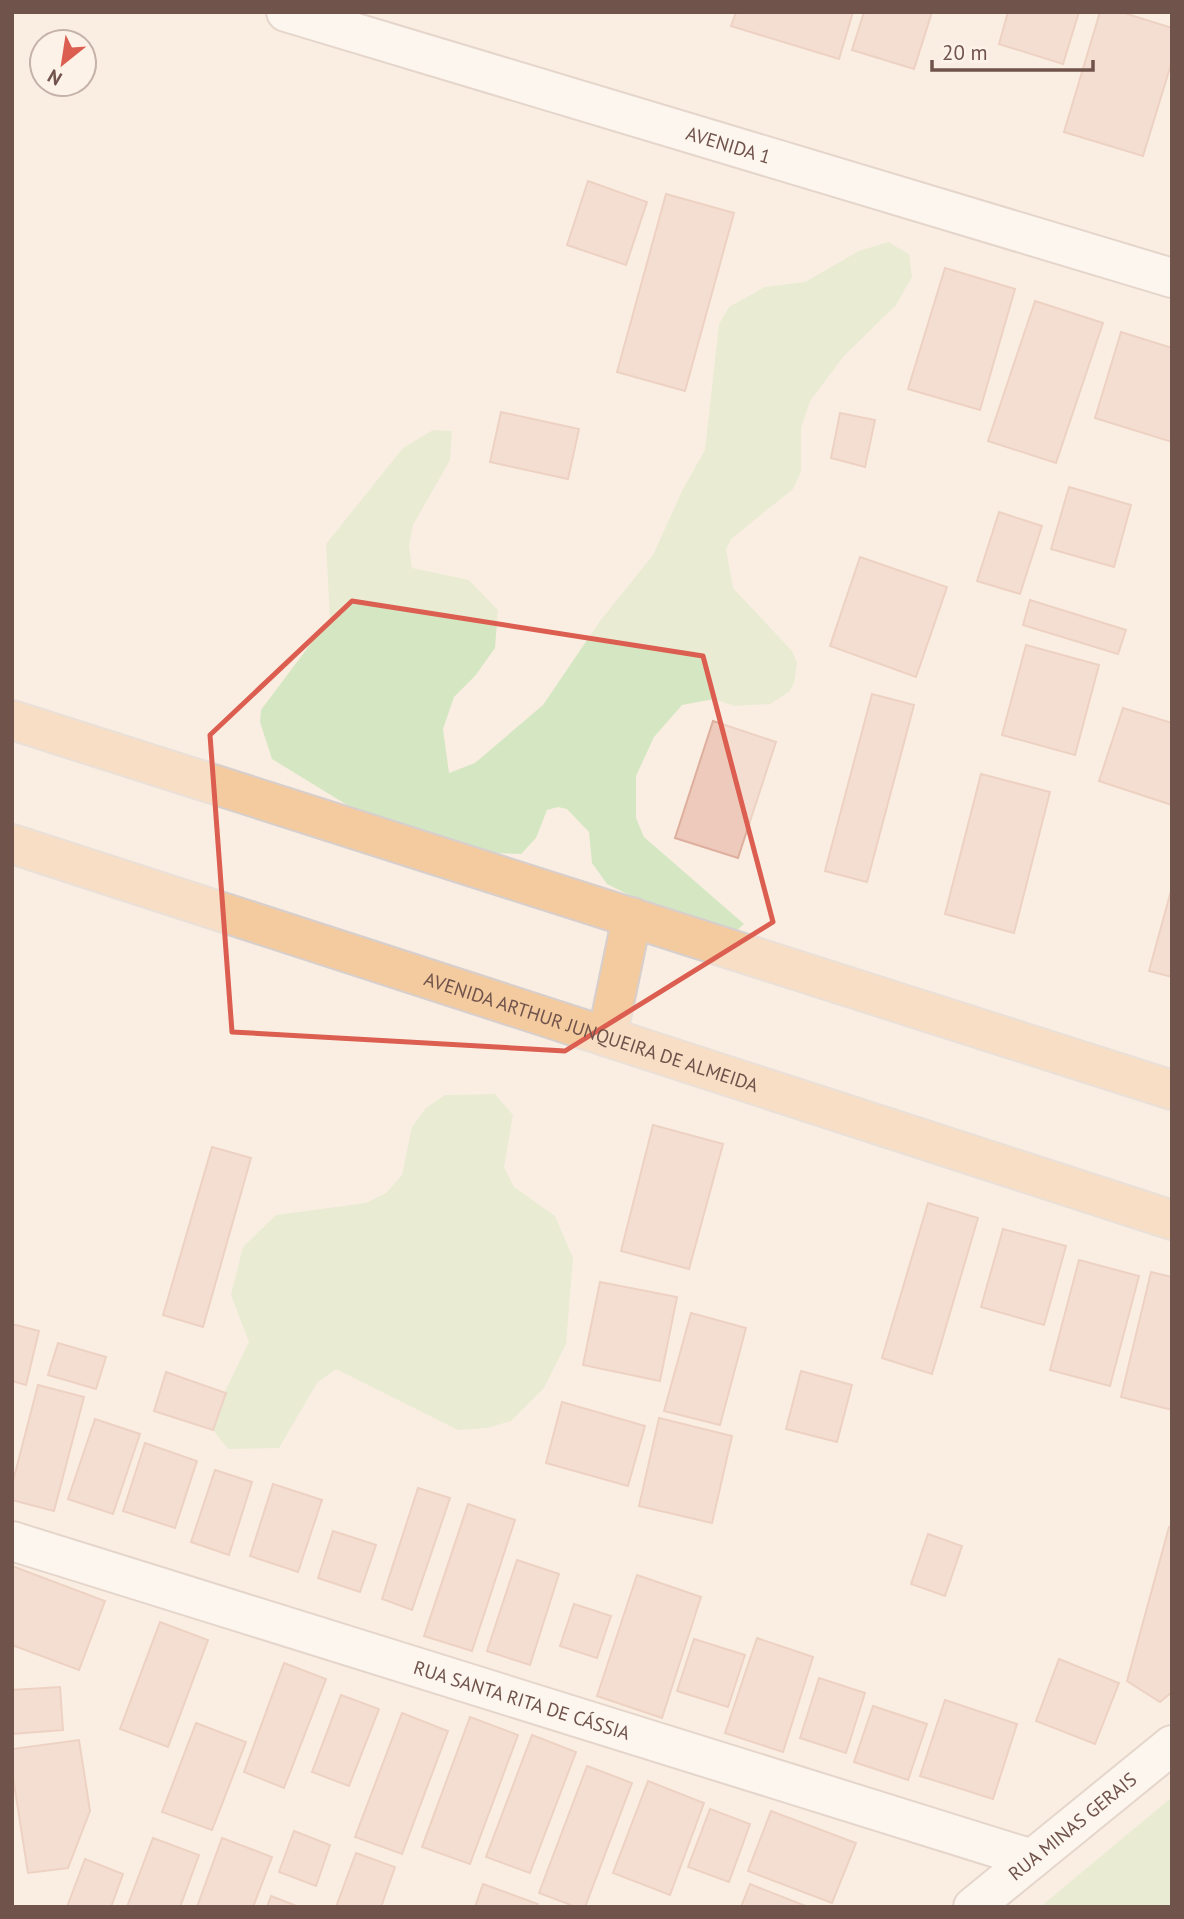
<svg xmlns="http://www.w3.org/2000/svg" width="1184" height="1919" font-family="'PT Sans',sans-serif">
	<style>
		.green { fill: #d5e6c2 }
		.building { fill: #edcabc; stroke: #deaf9e; stroke-width: 2 }
		.lines { fill: none; stroke-linecap: round; stroke-linejoin: round }
		.minor-casing { stroke: #ccb7ad; stroke-width: 42 }
		.major-casing { stroke: #d7cfcd; stroke-width: 42 }
		.minor { stroke: #fff; stroke-width: 38 }
		.major { stroke: #f4ca9f; stroke-width: 38 }
		.marked { fill: none; stroke: #db5e50; stroke-width: 5; stroke-linejoin: round }
		.labels { text-anchor: middle; dominant-baseline: central; stroke-width: 5; stroke-linejoin: round; paint-order: stroke }
		.street-label { font-size: 19px; fill: #70534b; stroke: #fdf2e8 }
	</style>
	<rect width="100%" height="100%" fill="#faeee2"/>
	<!-- green -->
	<g class="green">
		<polygon points="888,242 909,254 912,277 896,305 843,357 810,401 801,428 801,472 793,489 731,539 726,549 733,588 792,651 797,663 794,683 789,692 770,704 735,706 714,699 682,705 654,737 636,776 636,818 644,837 744,924 730,937 709,935 607,884 592,863 589,832 567,809 558,807 547,810 536,838 521,854 465,852 383,827 272,759 260,722 261,710 330,618 326,544 403,448 433,430 452,431 450,460 413,525 409,546 412,568 469,580 498,610 495,648 475,676 454,697 443,729 449,773 475,763 543,705 600,621 653,555 683,489 705,450 719,324 729,307 765,287 805,282 859,251"/>
		<polygon points="495,1094 513,1115 504,1167 514,1187 555,1216 573,1258 566,1344 544,1388 511,1421 487,1428 458,1430 336,1369 317,1383 279,1448 228,1449 213,1430 214,1414 249,1342 231,1295 243,1247 276,1215 366,1203 386,1193 402,1175 412,1127 426,1108 445,1095"/>
		<polygon points="1172,1797 1172,1907 1040,1907"/>
	</g>
	<!-- building -->
	<g class="building">
		<polygon points="736,12 853,12 839,59 731,26"/>
		<polygon points="864,12 932,12 914,69 852,50"/>
		<polygon points="1008,12 1079,12 1063,64 999,44"/>
		<polygon points="1100,12 1121,12 1172,28 1172,61 1143,156 1064,132"/>
		<polygon points="588,181 647,202 626,265 567,245"/>
		<polygon points="666,194 734,213 685,391 617,372"/>
		<polygon points="945,268 1015,289 980,410 908,389"/>
		<polygon points="1035,301 1103,323 1056,463 988,441"/>
		<polygon points="1121,332 1172,348 1172,442 1095,418"/>
		<polygon points="501,412 579,429 568,479 490,462"/>
		<polygon points="840,413 875,420 865,467 831,458"/>
		<polygon points="1069,487 1131,505 1114,567 1051,549"/>
		<polygon points="999,512 1042,526 1020,594 977,581"/>
		<polygon points="860,557 947,587 916,677 830,646"/>
		<polygon points="1030,600 1126,630 1118,654 1023,625"/>
		<polygon points="1026,645 1099,665 1075,755 1002,735"/>
		<polygon points="872,694 914,705 867,882 825,871"/>
		<polygon points="1123,708 1172,723 1172,805 1099,781"/>
		<polygon points="713,721 776,742 738,858 675,838"/>
		<polygon points="981,774 1050,792 1014,933 945,914"/>
		<polygon points="1172,887 1172,977 1149,971"/>
		<polygon points="653,1125 723,1144 689,1269 621,1251"/>
		<polygon points="212,1147 251,1158 203,1327 163,1315"/>
		<polygon points="928,1203 978,1218 932,1374 882,1358"/>
		<polygon points="1003,1229 1066,1246 1044,1325 981,1307"/>
		<polygon points="1079,1260 1139,1276 1110,1386 1050,1370"/>
		<polygon points="1151,1272 1172,1277 1172,1410 1121,1397"/>
		<polygon points="600,1282 677,1297 660,1381 583,1365"/>
		<polygon points="691,1313 746,1328 720,1425 664,1411"/>
		<polygon points="12,1324 39,1331 26,1385 12,1381"/>
		<polygon points="58,1343 106,1357 96,1389 48,1375"/>
		<polygon points="801,1371 852,1385 837,1442 786,1429"/>
		<polygon points="166,1372 226,1393 213,1430 154,1411"/>
		<polygon points="38,1385 84,1397 54,1511 12,1500 12,1485"/>
		<polygon points="562,1402 645,1426 628,1486 546,1463"/>
		<polygon points="659,1418 732,1436 712,1523 639,1506"/>
		<polygon points="95,1419 140,1434 113,1514 68,1499"/>
		<polygon points="145,1443 197,1461 175,1528 123,1511"/>
		<polygon points="215,1470 252,1482 229,1555 191,1542"/>
		<polygon points="273,1484 322,1500 298,1572 250,1556"/>
		<polygon points="418,1488 450,1498 412,1610 382,1599"/>
		<polygon points="468,1504 515,1520 472,1651 424,1636"/>
		<polygon points="1169,1527 1172,1528 1172,1692 1160,1702 1127,1681"/>
		<polygon points="333,1531 376,1545 360,1592 318,1578"/>
		<polygon points="928,1534 962,1546 945,1596 911,1584"/>
		<polygon points="517,1560 559,1574 530,1665 487,1651"/>
		<polygon points="12,1566 105,1601 79,1670 12,1645"/>
		<polygon points="637,1575 701,1597 662,1718 597,1696"/>
		<polygon points="574,1604 611,1616 597,1658 560,1646"/>
		<polygon points="160,1622 208,1640 168,1747 120,1729"/>
		<polygon points="757,1638 813,1657 783,1752 725,1733"/>
		<polygon points="694,1639 745,1655 728,1707 677,1691"/>
		<polygon points="1059,1659 1119,1683 1095,1744 1036,1721"/>
		<polygon points="284,1663 326,1679 284,1788 244,1772"/>
		<polygon points="819,1678 865,1693 846,1753 800,1738"/>
		<polygon points="60,1687 63,1730 12,1734 12,1690"/>
		<polygon points="341,1695 379,1709 349,1786 312,1772"/>
		<polygon points="945,1700 1017,1724 993,1799 920,1776"/>
		<polygon points="873,1706 927,1724 908,1780 854,1762"/>
		<polygon points="402,1713 448,1731 402,1854 355,1837"/>
		<polygon points="470,1717 518,1735 470,1864 422,1847"/>
		<polygon points="196,1723 246,1742 212,1830 162,1812"/>
		<polygon points="532,1735 576,1752 530,1873 486,1857"/>
		<polygon points="79,1740 90,1811 68,1868 28,1873 12,1771 12,1749"/>
		<polygon points="587,1766 632,1783 585,1907 576,1907 539,1893"/>
		<polygon points="648,1781 704,1803 670,1895 613,1873"/>
		<polygon points="710,1809 750,1824 729,1882 688,1867"/>
		<polygon points="771,1811 856,1843 832,1903 748,1871"/>
		<polygon points="294,1831 330,1845 316,1886 279,1872"/>
		<polygon points="153,1838 199,1855 180,1907 127,1907"/>
		<polygon points="222,1838 272,1857 253,1907 197,1907"/>
		<polygon points="356,1853 395,1867 381,1907 336,1907"/>
		<polygon points="85,1859 123,1874 111,1907 67,1907"/>
		<polygon points="483,1884 538,1904 537,1907 475,1907"/>
		<polygon points="750,1884 808,1907 741,1907"/>
		<polygon points="271,1896 299,1907 267,1907"/>
	</g>
	<g class="lines">
		<!-- minor casing -->
		<g class="minor-casing">
			<g id="minor">
				<path id="s1" d="M 286,12 L 1172,278"/>
				<path id="s2" d="M 12,1541 L 1032,1859"/>
				<path id="s3" d="M 973,1907 L 1172,1745"/>
			</g>
		</g>
		<!-- major casing -->
		<g class="major-casing">
			<g id="major">
				<polyline points="12,720 1172,1090"/>
				<path id="s4" d="M 12,844 L 1172,1220"/>
				<polyline points="607,1037 632,917"/>
			</g>
		</g>
		<!-- minor -->
		<use href="#minor" class="minor"/>
		<!-- major -->
		<use href="#major" class="major"/>
	</g>
	<!-- marked area -->
	<path d="M0 0H1184V1919H0ZM 352,601 L 703,656 L 773,922 L 565,1051 L 232,1032 L 210,735 Z" fill="#faeee2" fill-opacity=".55" fill-rule="evenodd"/>
	<path class="marked" d="M 352,601 L 703,656 L 773,922 L 565,1051 L 232,1032 L 210,735 Z"/>
	<g class="labels">
		<!-- street labels -->
		<g class="street-label">
			<text stroke="none"><textPath href="#s1" startOffset="462">AVENIDA 1</textPath></text>
			<text stroke="none"><textPath href="#s4" startOffset="609">AVENIDA ARTHUR JUNQUEIRA DE ALMEIDA</textPath></text>
			<text stroke="none"><textPath href="#s2" startOffset="534">RUA SANTA RITA DE CÁSSIA</textPath></text>
			<text stroke="none"><textPath href="#s3" startOffset="128">RUA MINAS GERAIS</textPath></text>
		</g>
	</g>
	<!-- border -->
	<rect width="1184" height="1919" fill="none" stroke="#70534b" stroke-width="28"/>
	<!-- north arrow -->
	<g transform="translate(63 63) rotate(210)"><circle r="33" fill="#fdf2e8" stroke="#c5b2a9" stroke-width="2"/>
	<path d="M0-5L12 26L0 18L-12 26Z" fill="#db5e50"/>
	<text y="-10" font-size="19" font-weight="bold" text-anchor="middle" fill="#70534b">N</text>
	</g>
	<!-- scale -->
	<path d="M932 60v10h161v-10" fill="none" stroke="#70534b" stroke-width="3.5"/>
	<text x="942" y="60" font-size="21" fill="#70534b" stroke="#fdf2e8" stroke-width="5" paint-order="stroke">20 m</text>
</svg>
